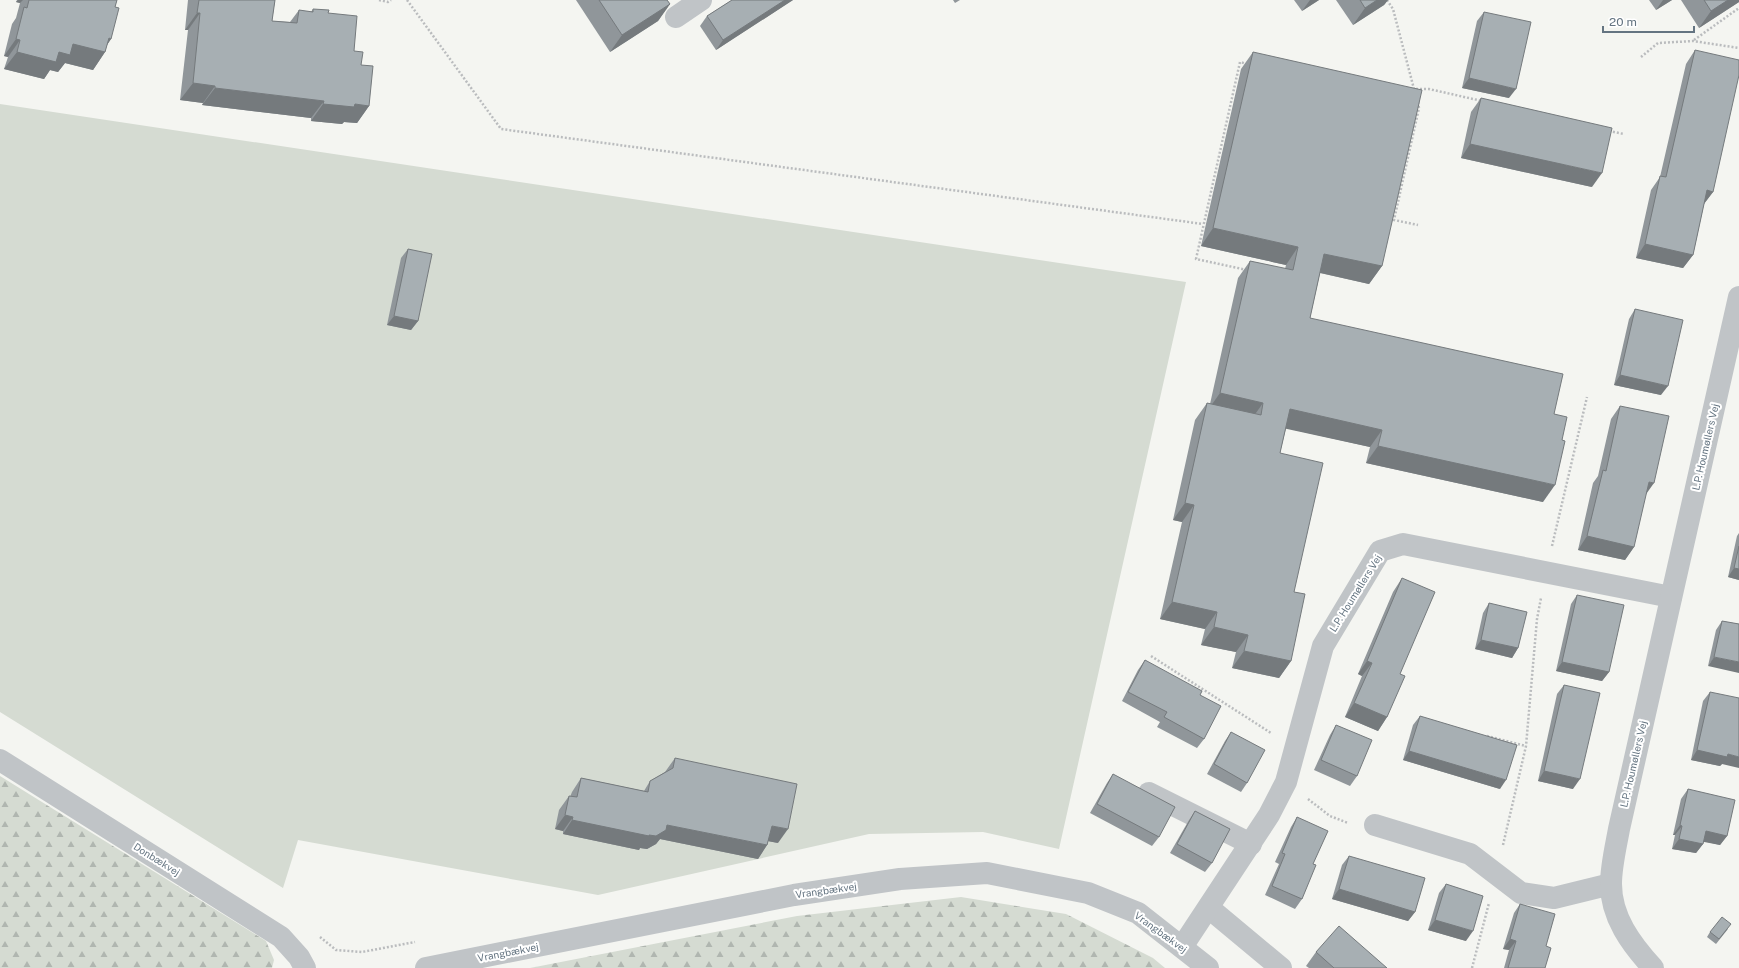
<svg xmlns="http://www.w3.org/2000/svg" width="1739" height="968" font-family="'Public Sans',sans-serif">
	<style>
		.forest { fill: url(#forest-firs) }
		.pitch { fill: #d5dbd2 }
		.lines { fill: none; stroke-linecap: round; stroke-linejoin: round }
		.path { stroke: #babcbe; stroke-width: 2.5; stroke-dasharray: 2 2; stroke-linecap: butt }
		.minor { stroke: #c0c4c7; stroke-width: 22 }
		.wall { fill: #90969a }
		.shaded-wall { fill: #757a7d }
		.building { fill: #a7afb3; stroke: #757a7d }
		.labels { text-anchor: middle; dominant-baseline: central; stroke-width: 4; stroke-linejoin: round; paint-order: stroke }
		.street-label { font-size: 10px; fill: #647481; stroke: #fff }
	</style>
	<defs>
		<pattern id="forest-firs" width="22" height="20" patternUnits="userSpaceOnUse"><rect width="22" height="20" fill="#d5dbd2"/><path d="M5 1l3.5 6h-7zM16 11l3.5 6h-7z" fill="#b0b6b0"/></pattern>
	</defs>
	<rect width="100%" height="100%" fill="#f4f5f1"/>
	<!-- forest -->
	<g class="forest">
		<polygon points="0,776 266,941 274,960 272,968 0,968"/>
		<polygon points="961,897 1066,914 1153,958 1165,968 530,968 797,916"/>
	</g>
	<!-- pitch -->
	<polygon class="pitch" points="0,104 1186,282 1059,849 983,832 869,834 598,895 298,840 283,888 0,712"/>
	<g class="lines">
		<!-- path -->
		<g class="path">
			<polyline points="379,0 388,2 391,0"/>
			<polyline points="407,0 501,129 1203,224"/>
			<polyline points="1387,0 1393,9 1414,89"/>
			<polyline points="1694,40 1739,8"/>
			<polyline points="1641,57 1658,43 1693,41 1739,48"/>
			<polyline points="1416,89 1429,89 1482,101"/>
			<polyline points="1418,102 1419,108 1394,220 1418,225"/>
			<polyline points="1609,131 1624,134"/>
			<polyline points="1247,270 1196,259 1240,62 1247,64"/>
			<polyline points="1552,546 1587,397"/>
			<polyline points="1151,656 1271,733"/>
			<polyline points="1487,736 1526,746"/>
			<polyline points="1308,799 1330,816 1348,823"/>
			<polyline points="1503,845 1526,746 1537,619 1541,598"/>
			<polyline points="320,937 336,950 362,952 415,942"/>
			<polyline points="1472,968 1489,903"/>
		</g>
		<!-- minor -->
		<g class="minor">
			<polyline points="676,17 701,0"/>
			<polyline points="0,760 281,937 299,957 305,968"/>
			<polyline points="1149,793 1251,844"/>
			<polyline points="1375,825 1470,854 1521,893 1554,898 1611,884"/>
			<polyline points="1209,908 1281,968"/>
			<polyline points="1182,947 1269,815 1286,782 1323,646 1380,551 1403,544 1671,597"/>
			<polyline points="426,968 794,895 900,879 987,873 1088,893 1138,913 1208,968"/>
			<path d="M 1653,968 C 1631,944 1611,917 1611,884 C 1611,866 1616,846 1619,829 L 1739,297"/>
		</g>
	</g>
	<!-- wall -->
	<g class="wall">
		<polygon points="17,0 117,0 115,7 111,39 107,45 105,52 93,70 65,63 58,72 50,70 44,79 4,69 8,57 4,56 12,24 16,18 20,3 16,2"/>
		<polygon points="188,0 275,0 272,21 290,22 299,10 311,12 313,9 328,13 354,51 361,65 369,106 357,123 344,122 342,124 311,121 311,118 202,105 203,103 180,100 188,30 185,30"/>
		<polygon points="576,0 667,0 670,4 658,21 610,52"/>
		<polygon points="732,0 793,0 716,50 700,26 707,16"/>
		<polygon points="953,0 960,0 955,3"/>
		<polygon points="1294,0 1319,0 1302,11"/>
		<polygon points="1336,0 1388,0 1384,5 1353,25"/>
		<polygon points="1649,0 1672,0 1656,10"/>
		<polygon points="1681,0 1739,0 1739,2 1699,28"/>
		<polygon points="1484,12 1509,98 1462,88 1477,21"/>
		<polygon points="1695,50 1713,192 1704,204 1693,255 1683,268 1636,258 1651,190 1660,177 1686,64"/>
		<polygon points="1253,52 1382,266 1369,284 1320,273 1310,318 1554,414 1543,502 1366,463 1370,447 1286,428 1280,453 1294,592 1291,661 1279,678 1232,668 1236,652 1201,645 1205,629 1160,619 1182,522 1173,520 1195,420 1207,403 1210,404 1238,278 1250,261 1285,269 1286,265 1201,246 1241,69"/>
		<polygon points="1481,98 1592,187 1461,158 1471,112"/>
		<polygon points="408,249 418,321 411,330 387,325 401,258"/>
		<polygon points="1635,309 1661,395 1614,385 1629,319"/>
		<polygon points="1620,406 1634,547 1625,560 1578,550 1593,483 1598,476 1611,419"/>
		<polygon points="1739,533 1739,580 1728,577 1737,536"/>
		<polygon points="1402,578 1400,674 1387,717 1378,731 1345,717 1362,676 1358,674 1393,592"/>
		<polygon points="1577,595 1609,672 1602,681 1556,671 1571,604"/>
		<polygon points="1489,603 1518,648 1512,658 1475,649 1483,613"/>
		<polygon points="1722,621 1739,624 1708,666 1716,630"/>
		<polygon points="1145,660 1200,695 1204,739 1197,748 1157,727 1160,722 1122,701 1138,670"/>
		<polygon points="1564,685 1573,789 1538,781 1557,694"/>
		<polygon points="1710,692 1722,764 1720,766 1691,760 1703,701"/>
		<polygon points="1420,716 1500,789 1403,760 1413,725"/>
		<polygon points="1336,725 1357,776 1350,786 1314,770 1330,735"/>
		<polygon points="1231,732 1247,783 1241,792 1207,774 1225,741"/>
		<polygon points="675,758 778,843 768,841 767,845 758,859 660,839 656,844 647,849 640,848 639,850 563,834 563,831 555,829 559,810 569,796 570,797 572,792 581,778 644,791 650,781 665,772"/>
		<polygon points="1113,774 1159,837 1152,846 1090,813 1107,783"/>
		<polygon points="1688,789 1727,836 1720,845 1703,841 1703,844 1696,853 1672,849 1675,835 1673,835 1681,799"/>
		<polygon points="1195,811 1212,863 1205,872 1170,853 1189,820"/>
		<polygon points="1297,817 1313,864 1302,899 1295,909 1265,895 1279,864 1275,862 1291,827"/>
		<polygon points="1349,856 1415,912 1408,921 1332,899 1342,865"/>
		<polygon points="1446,884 1466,941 1428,930 1439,893"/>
		<polygon points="1520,904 1546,946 1545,968 1504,968 1509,950 1503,949 1514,913"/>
		<polygon points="1728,929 1716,944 1707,937 1710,932"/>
		<polygon points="1316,952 1387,968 1309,968 1306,966"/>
	</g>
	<!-- shaded-wall -->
	<g class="shaded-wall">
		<polygon points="18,0 23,0 20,3 16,2"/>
		<polygon points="785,0 793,0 716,50 723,40"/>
		<polygon points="1310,0 1319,0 1302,11"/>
		<polygon points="1377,0 1388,0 1384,5 1353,25 1365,8"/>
		<polygon points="1663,0 1672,0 1656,10"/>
		<polygon points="1728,0 1739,0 1739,2 1699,28 1711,11"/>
		<polygon points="670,4 658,21 610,52 622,35"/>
		<polygon points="197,13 200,13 188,30 185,30"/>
		<polygon points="109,38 111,39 102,52 105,52 93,70 65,63 58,72 50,70 44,79 4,69 17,52 59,52 73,44"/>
		<polygon points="16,39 20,40 8,57 4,56"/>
		<polygon points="1469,78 1516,89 1509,98 1462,88"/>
		<polygon points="193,83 215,86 203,103 180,100"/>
		<polygon points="215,88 324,101 311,118 202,105"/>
		<polygon points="323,104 355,104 369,106 357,123 344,122 342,124 311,121"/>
		<polygon points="1470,144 1602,173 1592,187 1461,158"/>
		<polygon points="1707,190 1713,192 1703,205"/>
		<polygon points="1213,228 1298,247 1286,265 1201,246"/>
		<polygon points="1645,244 1693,255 1683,268 1636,258"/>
		<polygon points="1324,254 1382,266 1369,284 1312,271"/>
		<polygon points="394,316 418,321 411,330 387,325"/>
		<polygon points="1620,375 1668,386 1661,395 1614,385"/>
		<polygon points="1220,393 1263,403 1251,420 1208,410"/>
		<polygon points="1290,409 1382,430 1370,447 1278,427"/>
		<polygon points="1378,446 1555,485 1543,502 1366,463"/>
		<polygon points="1649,482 1654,483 1644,497"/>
		<polygon points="1185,503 1194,505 1182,522 1173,520"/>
		<polygon points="1587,536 1634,547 1625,560 1578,550"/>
		<polygon points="1734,568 1739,569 1739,580 1728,577"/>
		<polygon points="1172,602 1217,612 1205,629 1160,619"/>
		<polygon points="1214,627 1248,635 1236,652 1201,645"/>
		<polygon points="1481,640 1518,648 1512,658 1475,649"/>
		<polygon points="1244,651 1291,661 1279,678 1232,668"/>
		<polygon points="1714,657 1739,662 1739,673 1708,666"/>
		<polygon points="1367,661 1372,663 1362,676 1358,674"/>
		<polygon points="1562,662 1609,672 1602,681 1556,671"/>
		<polygon points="1354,703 1387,717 1378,731 1345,717"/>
		<polygon points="1697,750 1728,754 1739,757 1739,768 1722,764 1720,766 1691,760"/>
		<polygon points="1409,751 1506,780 1500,789 1403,760"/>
		<polygon points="1544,771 1580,779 1573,789 1538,781"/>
		<polygon points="565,815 573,817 563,831 555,829"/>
		<polygon points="572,820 649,835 667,825 767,845 758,859 660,839 656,844 647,849 640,848 639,850 563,834"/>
		<polygon points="1680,825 1682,826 1675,835 1673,835"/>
		<polygon points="772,826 788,829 778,843 762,840"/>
		<polygon points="1706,831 1727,836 1720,845 1699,841"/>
		<polygon points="1679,839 1703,844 1696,853 1672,849"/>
		<polygon points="1339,889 1415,912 1408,921 1332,899"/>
		<polygon points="1435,920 1473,931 1466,941 1428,930"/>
		<polygon points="1510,939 1516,941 1509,950 1503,949"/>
	</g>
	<!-- building -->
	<g class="building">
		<polygon points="29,0 117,0 115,7 119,8 111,39 109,38 105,52 73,44 70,55 59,52 56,62 17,52 20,40 16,39 24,7 27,8"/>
		<polygon points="199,0 275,0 272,21 297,23 299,10 313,12 313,9 329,10 328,13 357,16 354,51 363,52 361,65 373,66 369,106 355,104 354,107 323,104 324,101 215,88 215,86 193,83 200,13 197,13"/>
		<polygon points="599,0 667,0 670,4 622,35"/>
		<polygon points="732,0 785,0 723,40 707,16"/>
		<polygon points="1360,0 1377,0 1365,8"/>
		<polygon points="1704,0 1728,0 1711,11"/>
		<polygon points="1484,12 1531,22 1516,89 1469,78"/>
		<polygon points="1695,50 1739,60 1739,75 1713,192 1707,190 1693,255 1645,244 1660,176 1666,177"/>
		<polygon points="1253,52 1422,90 1382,266 1324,254 1310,318 1563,374 1554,414 1567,417 1562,440 1565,441 1555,485 1378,446 1382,430 1290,409 1280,453 1323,463 1294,592 1305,594 1291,661 1244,651 1248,635 1214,627 1217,612 1172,602 1194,505 1185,503 1207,403 1261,415 1263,403 1220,393 1250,261 1293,270 1298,247 1213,228"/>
		<polygon points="1481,98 1612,128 1602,173 1470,144"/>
		<polygon points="408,249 432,254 418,321 394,316"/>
		<polygon points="1635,309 1683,320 1668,386 1620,375"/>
		<polygon points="1620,406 1669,416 1654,483 1649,482 1634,547 1587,536 1603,470 1606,471"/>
		<polygon points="1739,546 1739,569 1734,568"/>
		<polygon points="1402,578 1435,592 1400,674 1405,676 1387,717 1354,703 1372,663 1367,661"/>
		<polygon points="1577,595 1624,605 1609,672 1562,662"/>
		<polygon points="1489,603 1527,612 1518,648 1481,640"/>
		<polygon points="1722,621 1739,624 1739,662 1714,657"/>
		<polygon points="1145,660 1202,691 1200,695 1221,706 1204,739 1164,717 1167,712 1128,692"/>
		<polygon points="1564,685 1600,693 1580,779 1544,771"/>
		<polygon points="1710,692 1739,698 1739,757 1728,754 1727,757 1697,750"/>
		<polygon points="1420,716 1517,745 1506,780 1409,751"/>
		<polygon points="1336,725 1372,740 1357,776 1321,760"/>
		<polygon points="1231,732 1265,750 1247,783 1214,764"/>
		<polygon points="675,758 797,784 788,829 772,826 767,845 667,825 666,830 656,836 649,835 649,836 572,820 573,817 565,815 569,796 577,797 581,778 648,792 650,781 673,768"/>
		<polygon points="1113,774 1175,807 1159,837 1097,804"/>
		<polygon points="1688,789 1735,800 1727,836 1706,831 1703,844 1679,839 1682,826 1680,825"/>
		<polygon points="1195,811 1230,829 1212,863 1177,844"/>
		<polygon points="1297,817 1328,831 1313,864 1316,865 1302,899 1272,886 1285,854 1282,853"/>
		<polygon points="1349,856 1425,878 1415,912 1339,889"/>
		<polygon points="1446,884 1483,896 1473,931 1435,920"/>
		<polygon points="1520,904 1555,914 1546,946 1551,948 1545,968 1508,968 1516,941 1510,939"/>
		<polygon points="1722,917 1731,924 1719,939 1710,932"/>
		<polygon points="1339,926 1387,968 1334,968 1316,952"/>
	</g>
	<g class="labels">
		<!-- street labels -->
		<g class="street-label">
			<text transform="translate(1705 447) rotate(-77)">L.P. Houmøllers Vej</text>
			<text transform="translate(1355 593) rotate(-58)">L.P. Houmøllers Vej</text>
			<text transform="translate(1633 764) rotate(-77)">L.P. Houmøllers Vej</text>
			<text transform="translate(157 859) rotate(32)">Donbækvej</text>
			<text transform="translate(826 890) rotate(-8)">Vrangbækvej</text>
			<text transform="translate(1161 932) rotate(36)">Vrangbækvej</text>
			<text transform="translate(508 952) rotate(-11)">Vrangbækvej</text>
		</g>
	</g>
	<!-- scale -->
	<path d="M1603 26v6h91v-6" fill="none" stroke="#647481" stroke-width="2"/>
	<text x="1609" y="26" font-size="12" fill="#647481" stroke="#ffffff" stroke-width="3" paint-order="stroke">20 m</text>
</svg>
